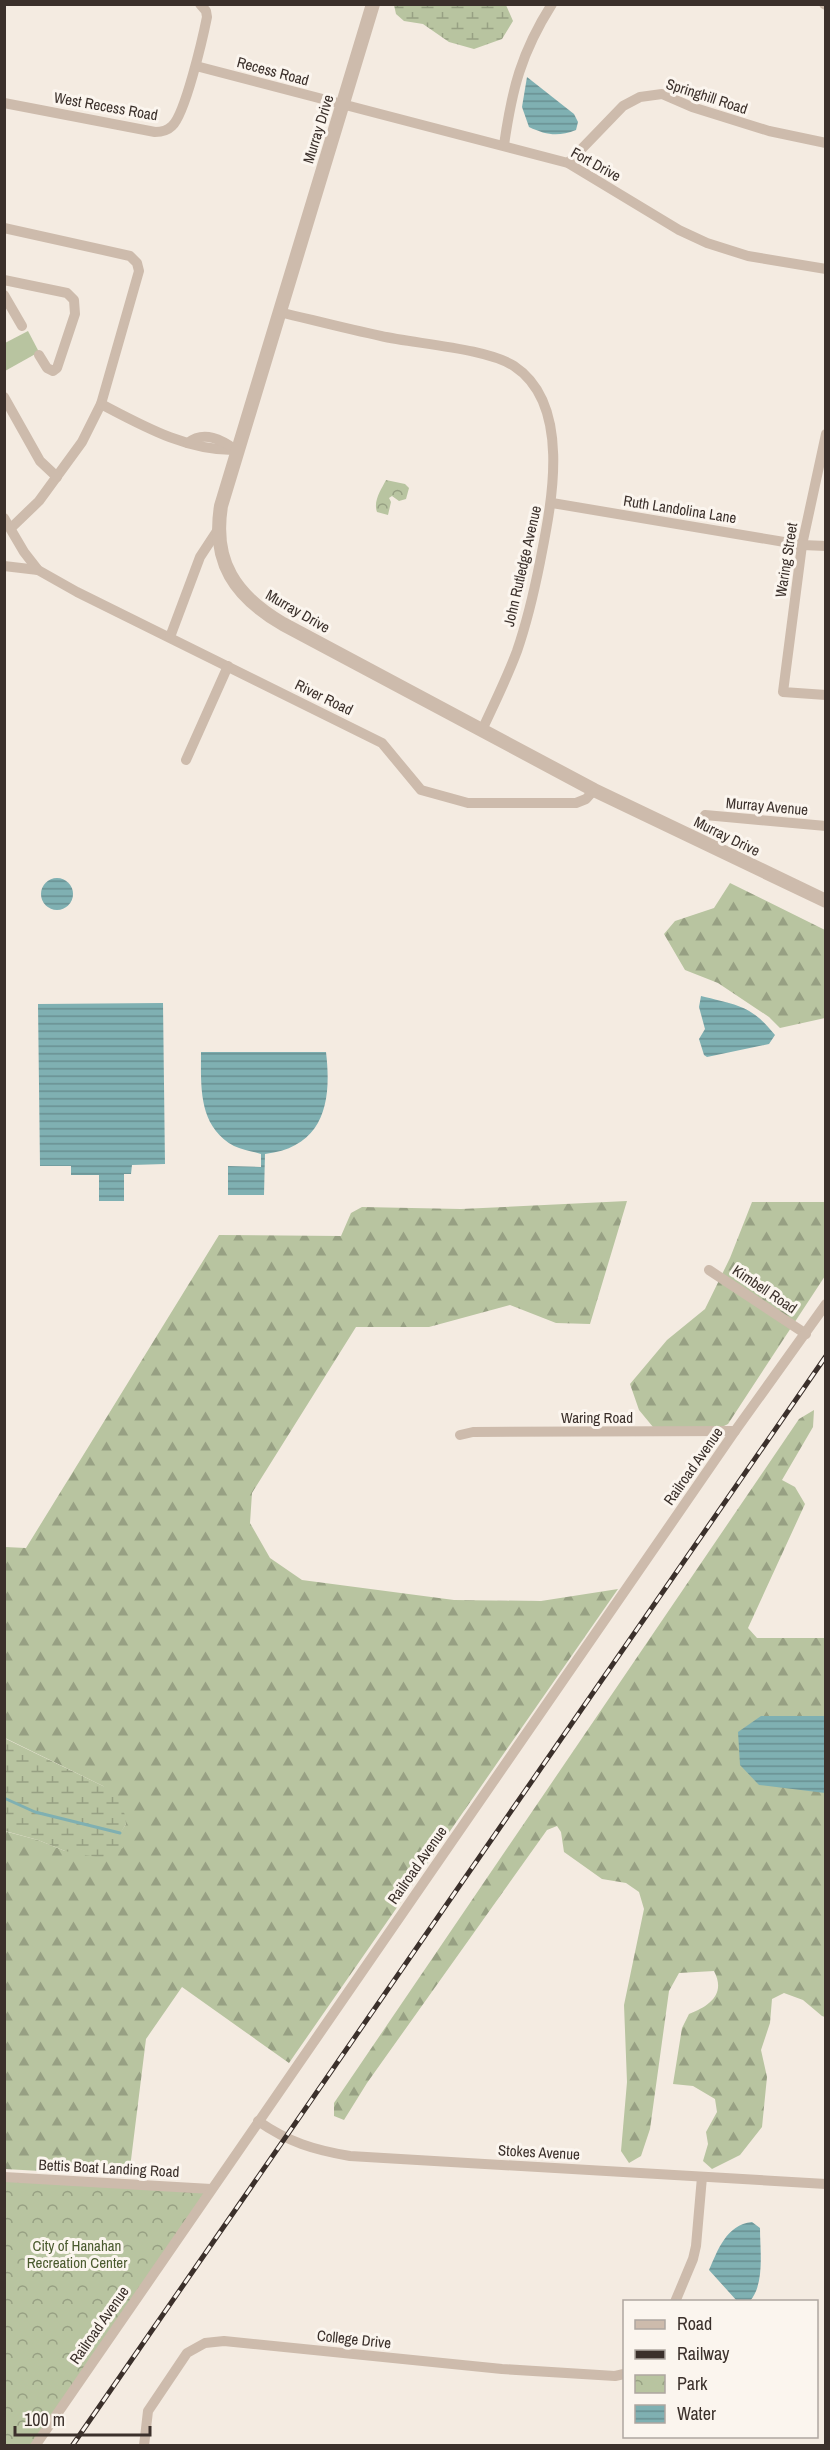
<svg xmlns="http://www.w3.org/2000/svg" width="830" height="2450" font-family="'Archivo Narrow',sans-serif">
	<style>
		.grass { fill: #b8c4a0 }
		.forest { fill: url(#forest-firs) }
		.wetland { fill: url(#wetland-marsh) }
		.park { fill: url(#park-crowns) }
		.water { fill: url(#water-rules) }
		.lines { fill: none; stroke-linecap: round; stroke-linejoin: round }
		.stream { stroke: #7fb0b2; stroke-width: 3 }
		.minor { stroke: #cdbbac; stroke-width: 10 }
		.tertiary { stroke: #cdbbac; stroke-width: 14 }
		.rail-casing { stroke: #3b302b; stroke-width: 5 }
		.rail { stroke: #fbf5ee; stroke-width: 3; stroke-dasharray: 9; stroke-linecap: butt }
		.labels { text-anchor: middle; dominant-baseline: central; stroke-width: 6; stroke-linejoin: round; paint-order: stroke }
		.street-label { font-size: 15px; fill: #3b302b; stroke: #fbf5ee }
		.park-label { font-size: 15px; fill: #4a5a2e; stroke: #fbf5ee }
	</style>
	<defs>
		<pattern id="forest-firs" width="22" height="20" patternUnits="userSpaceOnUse" patternTransform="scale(1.5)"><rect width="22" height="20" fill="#b8c4a0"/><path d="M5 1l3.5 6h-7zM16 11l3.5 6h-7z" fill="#97a083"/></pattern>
		<pattern id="wetland-marsh" width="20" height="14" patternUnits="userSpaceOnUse" patternTransform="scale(1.5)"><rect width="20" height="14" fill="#b8c4a0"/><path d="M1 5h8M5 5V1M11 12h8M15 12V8" fill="none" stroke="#97a083"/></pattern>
		<pattern id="park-crowns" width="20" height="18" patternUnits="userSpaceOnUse" patternTransform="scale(1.5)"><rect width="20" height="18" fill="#b8c4a0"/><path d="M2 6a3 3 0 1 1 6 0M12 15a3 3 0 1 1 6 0" fill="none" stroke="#97a083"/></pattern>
		<pattern id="water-rules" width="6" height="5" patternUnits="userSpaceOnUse" patternTransform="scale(1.5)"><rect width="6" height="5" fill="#7fb0b2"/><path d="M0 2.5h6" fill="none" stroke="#699091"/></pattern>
	</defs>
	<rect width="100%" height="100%" fill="#f4ebe1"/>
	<!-- grass -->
	<polygon class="grass" points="28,331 39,352 5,371 5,343"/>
	<!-- forest -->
	<g class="forest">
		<polygon points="730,883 825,930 825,1018 780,1028 769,1017 718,983 685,970 664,934 675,921 714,908"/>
		<polygon points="627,1201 590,1324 556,1323 510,1305 429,1327 356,1327 252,1493 250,1523 270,1558 302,1580 454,1600 541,1601 618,1589 289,2063 182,1987 146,2039 129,2176 5,2169 4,1831 38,1840 65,1851 120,1833 126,1824 103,1786 5,1738 5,1547 26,1548 219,1235 341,1236 351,1213 362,1207 461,1209"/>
		<polygon points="752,1202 825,1202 825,1276 728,1424 722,1427 653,1427 639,1410 630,1384 667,1340 705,1309 730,1258"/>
		<path d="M 814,1410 L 813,1427 L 782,1480 L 795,1487 L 805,1504 L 748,1628 L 757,1638 L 825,1638 L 825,2017 L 822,2016 L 803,2000 L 784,1993 L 772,1999 L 770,2023 L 761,2050 L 767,2077 L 762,2127 L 740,2155 L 712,2169 L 703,2161 L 708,2144 L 706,2132 L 717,2112 L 715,2099 L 693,2086 L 673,2084 L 682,2028 L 689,2014 C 710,2006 726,1994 714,1971 L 679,1973 L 669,1991 L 650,2129 L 641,2156 L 629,2163 L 621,2151 L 627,2082 L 624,2005 L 644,1909 L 639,1892 L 626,1883 L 602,1879 L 564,1852 L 561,1832 L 557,1826 L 547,1830 L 367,2083 L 344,2120 L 334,2116 L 334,2103 L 799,1419 Z"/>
	</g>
	<!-- wetland -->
	<g class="wetland">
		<polygon points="394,5 506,5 513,21 502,39 474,49 449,42 423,24 404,21 396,14"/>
		<polygon points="4,1738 103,1786 117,1797 125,1815 126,1824 120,1834 123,1848 101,1858 65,1851 38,1840 5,1831"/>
	</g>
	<!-- park -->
	<g class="park">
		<path d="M 386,480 L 405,484 L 409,488 L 406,499 L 399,501 L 392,496 L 389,498 L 391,502 L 388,515 L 377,512 C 373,501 381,490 386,480 Z"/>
		<polygon points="4,2177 211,2189 35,2445 5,2445"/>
	</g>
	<!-- water -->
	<g class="water">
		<path d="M 527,77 L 574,114 L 578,122 L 576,130 C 558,137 546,135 529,127 L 522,107 Z"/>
		<circle cx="57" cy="894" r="16"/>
		<path d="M 701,996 C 737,1005 751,1005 775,1035 L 769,1044 L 707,1057 L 704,1055 L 699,1039 L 705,1029 L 699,1007 Z"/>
		<polygon points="163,1003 165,1164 132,1165 131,1174 124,1174 124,1201 99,1201 99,1175 71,1175 71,1166 40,1166 38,1004"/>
		<path d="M 201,1052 L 326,1052 C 332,1102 324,1147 265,1154 L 264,1195 L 228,1195 L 228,1166 L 261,1167 L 261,1154 C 252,1151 242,1150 234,1146 C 198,1126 201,1087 201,1052 Z"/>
		<polygon points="761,1716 825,1716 825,1793 759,1785 740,1765 738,1732"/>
		<path d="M 752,2222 L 760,2228 C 760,2250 765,2284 750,2301 L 737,2301 L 709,2270 C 718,2250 726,2225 752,2222 Z"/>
	</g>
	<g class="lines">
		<!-- stream -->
		<polyline class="stream" points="4,1798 35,1812 120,1833"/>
		<!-- minor -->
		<g class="minor">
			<polyline points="824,4 826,5"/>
			<polyline points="196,66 568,163 679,230 707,243 748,256 826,269"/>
			<path d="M 4,103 L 155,132 C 161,132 167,131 172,126 C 185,115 203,37 207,17 L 206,11 L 200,4"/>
			<path d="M 504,145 C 512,89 521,53 552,4"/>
			<polyline points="568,163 623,106 640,97 662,94 692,107 769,131 826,143"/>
			<polyline points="4,228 130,256 137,263 139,271 101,404 82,442 39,501 11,528"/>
			<polyline points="4,280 67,293 74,300 75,314 57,368 53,371 47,368 39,355"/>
			<polyline points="4,295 22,326"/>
			<path d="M 279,312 C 313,320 347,329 381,336 C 416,344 486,348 514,366 C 573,405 551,506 540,562 C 534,592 527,622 517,651 C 507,678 494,704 482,730"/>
			<polyline points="4,397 40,461 57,477"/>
			<path d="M 101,404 C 143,426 187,451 236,450"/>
			<polyline points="826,434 802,545 783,692 826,695"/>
			<path d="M 188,443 C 204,430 222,440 236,450"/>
			<polyline points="552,503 802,545 826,546"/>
			<polyline points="4,518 24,552 38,570 77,592 382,743 421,790 468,803 576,803 586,799 594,790"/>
			<polyline points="4,566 38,570"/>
			<polyline points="170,637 200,557 219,528"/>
			<polyline points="186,760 228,666"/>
			<polyline points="705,815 826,826"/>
			<polyline points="709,1270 806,1334"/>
			<polyline points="460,1435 473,1432 735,1431"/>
			<path d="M 258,2121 C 288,2142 314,2150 350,2156 L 826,2184"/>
			<polyline points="4,2177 211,2189"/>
			<polyline points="675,2302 693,2259 696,2246 702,2177"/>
			<polyline points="35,2446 735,1431 826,1304"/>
			<polyline points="144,2446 148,2411 187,2353 205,2343 224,2341 502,2369 615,2376 624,2374"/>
		</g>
		<!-- tertiary -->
		<path class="tertiary" d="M 373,4 L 221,506 C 212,562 235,596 283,624 L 594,790 L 826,901"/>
		<!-- rail casing -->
		<g class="rail-casing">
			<polyline id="rail" points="72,2446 826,1356"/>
		</g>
		<!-- rail -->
		<use href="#rail" class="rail"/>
	</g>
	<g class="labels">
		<!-- street labels -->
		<g class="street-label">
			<text transform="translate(273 71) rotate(15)">Recess Road</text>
			<text transform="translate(707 96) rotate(18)">Springhill Road</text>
			<text transform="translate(106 106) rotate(10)">West Recess Road</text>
			<text transform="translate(318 129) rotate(-73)">Murray Drive</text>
			<text transform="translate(596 164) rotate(29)">Fort Drive</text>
			<text transform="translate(680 509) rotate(9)">Ruth Landolina Lane</text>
			<text transform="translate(786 560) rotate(-81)">Waring Street</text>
			<text transform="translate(522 566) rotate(-77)">John Rutledge Avenue</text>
			<text transform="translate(298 611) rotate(30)">Murray Drive</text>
			<text transform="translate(324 697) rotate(26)">River Road</text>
			<text transform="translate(767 806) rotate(5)">Murray Avenue</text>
			<text transform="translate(727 836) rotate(26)">Murray Drive</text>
			<text transform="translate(765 1289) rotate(34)">Kimbell Road</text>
			<text x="597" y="1417">Waring Road</text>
			<text transform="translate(693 1466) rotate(-55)">Railroad Avenue</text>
			<text transform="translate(417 1865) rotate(-55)">Railroad Avenue</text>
			<text transform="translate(539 2152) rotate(3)">Stokes Avenue</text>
			<text transform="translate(109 2168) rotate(3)">Bettis Boat Landing Road</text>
			<text transform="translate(99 2325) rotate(-55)">Railroad Avenue</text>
			<text transform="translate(354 2339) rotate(6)">College Drive</text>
		</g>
		<!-- park labels -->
		<g class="park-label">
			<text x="77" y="2245">City of Hanahan<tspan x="77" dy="17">Recreation Center</tspan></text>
		</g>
	</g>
	<!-- border -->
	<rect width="830" height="2450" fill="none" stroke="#3b302b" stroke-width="12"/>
	<!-- legend -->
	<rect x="623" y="2300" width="195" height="138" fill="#fbf5ee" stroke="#aea6a0" stroke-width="1.5"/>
	<rect x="635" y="2320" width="30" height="9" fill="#cdbbac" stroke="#aea6a0" stroke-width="1.5"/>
	<text x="677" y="2330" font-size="18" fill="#3b302b">Road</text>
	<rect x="635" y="2350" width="30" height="9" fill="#3b302b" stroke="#aea6a0" stroke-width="1.5"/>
	<text x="677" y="2360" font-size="18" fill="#3b302b">Railway</text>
	<rect x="635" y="2375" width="30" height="18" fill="url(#park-crowns)" stroke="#aea6a0" stroke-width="1.5"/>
	<text x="677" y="2390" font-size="18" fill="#3b302b">Park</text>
	<rect x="635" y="2405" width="30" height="18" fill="url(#water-rules)" stroke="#aea6a0" stroke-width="1.5"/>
	<text x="677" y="2420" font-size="18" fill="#3b302b">Water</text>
	<!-- scale -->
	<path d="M15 2426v9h135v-9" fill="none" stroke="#3b302b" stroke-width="3"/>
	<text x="24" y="2426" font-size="18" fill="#3b302b" stroke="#fbf5ee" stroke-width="4.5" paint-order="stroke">100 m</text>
</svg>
